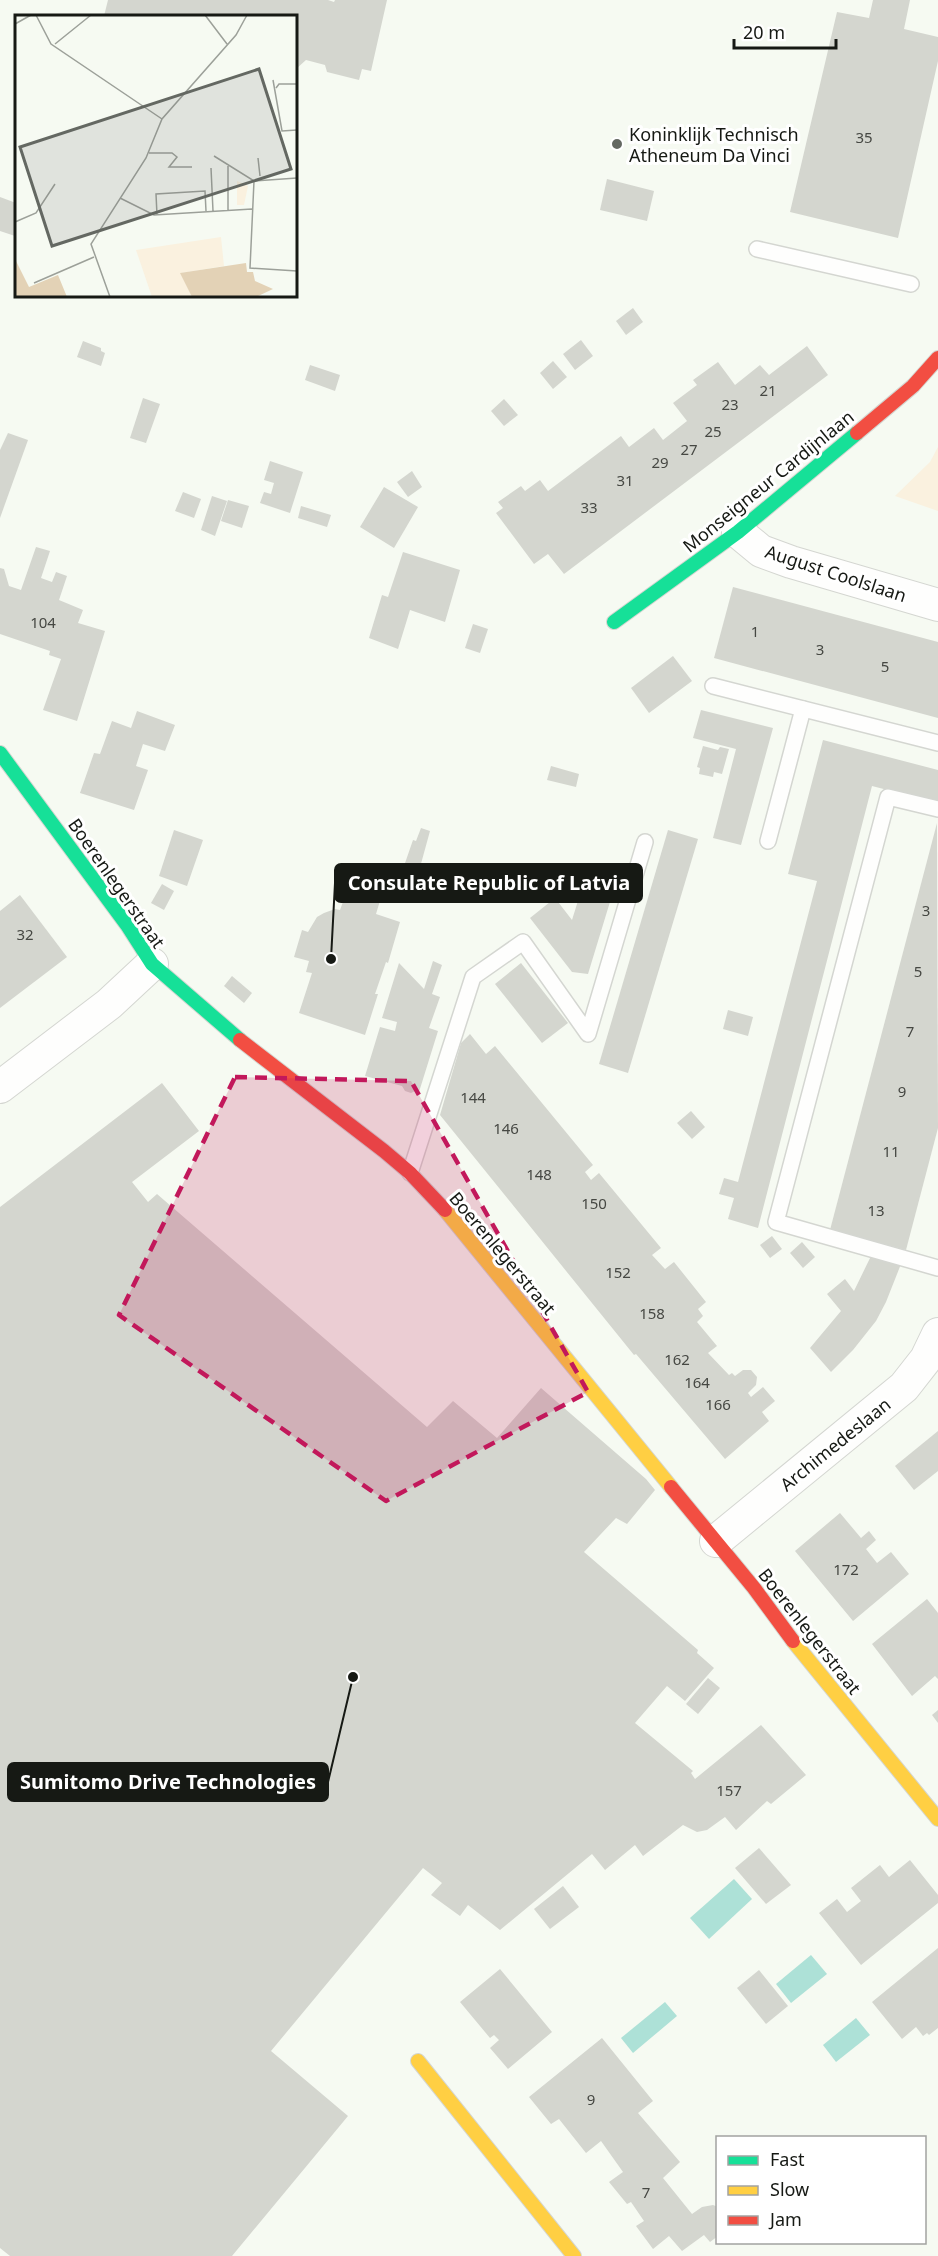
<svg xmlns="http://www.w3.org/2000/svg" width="938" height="2256" font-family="'Noto Sans',sans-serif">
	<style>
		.green { fill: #faf1df }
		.water { fill: #ade1d7 }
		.building { fill: #d4d6cf }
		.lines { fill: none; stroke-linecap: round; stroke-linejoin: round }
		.lane-casing { stroke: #d4d6d1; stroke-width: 18 }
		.street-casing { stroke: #d4d6d1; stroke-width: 34 }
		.fast-casing { stroke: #d4d6d1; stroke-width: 16 }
		.slow-casing { stroke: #d4d6d1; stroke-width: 16 }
		.jam-casing { stroke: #d4d6d1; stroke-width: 16 }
		.lane { stroke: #fefefd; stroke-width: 15 }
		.street { stroke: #fefefd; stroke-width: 32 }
		.fast { stroke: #16e098; stroke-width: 14 }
		.slow { stroke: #ffcf43; stroke-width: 14 }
		.jam { stroke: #f24e42; stroke-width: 14 }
		.marked { fill: #c2185b; fill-opacity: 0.2; stroke: #c2185b; stroke-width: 4.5; stroke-dasharray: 12 8; stroke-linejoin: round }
		.poi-dot { fill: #646862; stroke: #fff; stroke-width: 2 }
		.labels { text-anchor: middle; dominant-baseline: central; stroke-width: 6; stroke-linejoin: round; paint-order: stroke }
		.number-label { font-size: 15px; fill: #464843 }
		.poi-label { font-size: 18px; fill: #161914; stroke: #fff; text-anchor: start }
		.street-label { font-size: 18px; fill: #161914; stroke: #fff }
		.inset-road { fill: none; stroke: #9ca099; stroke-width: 1.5 }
		.view { fill: #646862; fill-opacity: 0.15; stroke: #646862; stroke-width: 3 }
		.inset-edge { fill: none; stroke: #161914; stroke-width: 3 }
		.leader { fill: none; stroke: #161914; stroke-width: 2 }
		.callout-dot { fill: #161914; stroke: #fff; stroke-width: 2 }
		.callout { fill: #161914; stroke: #161914; stroke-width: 2 }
		.callout-label { font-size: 20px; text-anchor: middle; font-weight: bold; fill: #fff }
	</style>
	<rect width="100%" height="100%" fill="#f6faf2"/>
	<!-- green -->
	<polygon class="green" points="938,447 938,511 895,496 930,462"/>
	<!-- water -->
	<g class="water">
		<polygon points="734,1879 752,1899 709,1939 690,1918"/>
		<polygon points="811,1955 827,1974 791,2003 776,1984"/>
		<polygon points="665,2002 677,2016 633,2053 621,2038"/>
		<polygon points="856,2018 870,2035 836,2062 823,2045"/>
	</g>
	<!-- building -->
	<g class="building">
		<polygon points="108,0 328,0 334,2 335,0 387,0 371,71 362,69 359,80 327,72 325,65 306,60 296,69 296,16 104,16"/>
		<polygon points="873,0 910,0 904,29 938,37 938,61 898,238 790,212 837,12 869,18"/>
		<polygon points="607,179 654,191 647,221 600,210"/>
		<polygon points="0,197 16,203 16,231 15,236 0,231"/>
		<polygon points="633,308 643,322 626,335 616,321"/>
		<polygon points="581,340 593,356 575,370 563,354"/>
		<polygon points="83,341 101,348 101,351 105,353 101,366 77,357"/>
		<polygon points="807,346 828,375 564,574 548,554 534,564 496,513 503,508 498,502 521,486 525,491 540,480 548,491 621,436 629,447 654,428 663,440 687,421 673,403 697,385 693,380 718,362 735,385 760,365 769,375"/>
		<polygon points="553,361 567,377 553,389 540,373"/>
		<polygon points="310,365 340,375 335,391 305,380"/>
		<polygon points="143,398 160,404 146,443 130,438"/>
		<polygon points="504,399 518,415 504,426 491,411"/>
		<polygon points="8,433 28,440 0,518 0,450"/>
		<polygon points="270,461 303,472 290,513 260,503 264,492 271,494 274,483 264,480"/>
		<polygon points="412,471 422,487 408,497 397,482"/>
		<polygon points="384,487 418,507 394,548 360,527"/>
		<polygon points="183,492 201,499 194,518 175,511"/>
		<polygon points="212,496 227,501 215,536 201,530"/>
		<polygon points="228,500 249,506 242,528 221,521"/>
		<polygon points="301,506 331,515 327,527 298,518"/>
		<polygon points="36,547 50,551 41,578 52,582 56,572 67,576 59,600 83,610 78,623 105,631 77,721 43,710 61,659 49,655 50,651 0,634 0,568 4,569 9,586 21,590"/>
		<polygon points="403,552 460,570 445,622 410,610 398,649 369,638 382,595 388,597"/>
		<polygon points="733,587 938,642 938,718 714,658"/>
		<polygon points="473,624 488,629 480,653 465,648"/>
		<polygon points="673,656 692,681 649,713 631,688"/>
		<polygon points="701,710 773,728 741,845 713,838 736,749 693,738"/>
		<polygon points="137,711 175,725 165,751 143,744 136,766 148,770 134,810 80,793 94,753 100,754 112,721 131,728"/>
		<polygon points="823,740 938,770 938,803 872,786 758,1228 728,1219 734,1198 719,1194 724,1178 738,1182 817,881 788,874"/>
		<polygon points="703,746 718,750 720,747 729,749 722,774 714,772 713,777 699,774 700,768 697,767"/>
		<polygon points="551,766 579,774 576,787 547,780"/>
		<polygon points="937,823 938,1128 906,1250 830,1230"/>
		<polygon points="421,828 430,831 419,871 404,866 413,840 416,841"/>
		<polygon points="174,830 203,840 187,886 159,876"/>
		<polygon points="668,830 698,839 628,1073 599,1064"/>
		<polygon points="601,863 620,869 588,974 572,972 530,918 555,898 572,920 586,875"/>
		<polygon points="162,884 174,891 164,910 151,903"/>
		<polygon points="365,889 382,894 376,914 400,922 388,963 386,962 375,994 378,994 365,1035 299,1013 312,973 306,972 309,961 294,957 302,930 308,932 317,917 324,913 335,909 340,910 347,891 363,895"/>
		<polygon points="20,895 67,957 0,1008 0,911"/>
		<polygon points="433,961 442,965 432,994 440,997 429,1028 438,1031 419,1092 415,1091 411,1093 405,1091 402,1086 365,1076 380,1027 395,1031 397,1022 382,1018 399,963 424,989"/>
		<polygon points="521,963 568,1023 542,1043 495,984"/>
		<polygon points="232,976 252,993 244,1003 224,986"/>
		<polygon points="728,1010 753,1017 748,1036 723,1029"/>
		<polygon points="470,1034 486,1054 495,1046 593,1165 585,1172 591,1180 599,1173 661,1248 652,1255 665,1269 674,1262 706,1302 698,1309 703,1316 697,1322 717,1346 708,1353 729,1375 732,1373 735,1376 743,1370 751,1370 757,1377 756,1385 748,1393 751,1397 763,1387 775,1401 762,1412 769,1421 725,1459 636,1354 634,1355 440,1115 461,1043"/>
		<polygon points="162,1083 199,1131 132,1182 148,1202 157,1194 427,1427 453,1401 497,1438 541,1388 646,1479 655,1490 627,1524 616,1518 584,1552 698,1650 697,1653 714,1668 685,1701 667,1686 635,1723 693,1771 691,1773 695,1779 761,1725 806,1775 771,1804 767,1801 736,1830 725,1817 707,1830 697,1832 683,1825 643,1856 635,1845 605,1870 592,1854 500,1930 468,1905 460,1916 431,1895 442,1883 423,1868 271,2051 348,2116 232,2256 10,2256 0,2248 0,1207"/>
		<polygon points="691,1111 705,1127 692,1139 677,1123"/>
		<polygon points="772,1236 782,1249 770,1258 760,1245"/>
		<polygon points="802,1242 815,1257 803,1268 790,1253"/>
		<polygon points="871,1256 901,1264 886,1302 876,1321 853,1350 831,1372 810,1348 841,1311 827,1294 845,1279 854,1291"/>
		<polygon points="938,1431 938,1471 914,1490 895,1466"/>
		<polygon points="840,1513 861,1538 869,1531 876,1540 866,1549 877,1563 891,1552 909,1574 853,1621 795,1551"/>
		<polygon points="927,1599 938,1613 938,1679 935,1676 912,1696 872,1644"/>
		<polygon points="708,1678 720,1688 698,1714 686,1704"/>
		<polygon points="938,1710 938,1723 932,1715"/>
		<polygon points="759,1848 791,1885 766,1904 735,1868"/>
		<polygon points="910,1860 938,1895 938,1903 861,1965 819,1913 837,1899 847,1912 861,1901 851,1888 880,1865 889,1877"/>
		<polygon points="563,1886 579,1907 550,1929 534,1909"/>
		<polygon points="938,1948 938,2028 929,2035 927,2033 923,2036 916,2027 902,2039 872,2002"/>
		<polygon points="500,1969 552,2032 508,2069 490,2048 499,2040 494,2035 490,2038 460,2002"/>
		<polygon points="759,1970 788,2006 766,2024 737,1988"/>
		<polygon points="602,2038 653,2101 638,2113 680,2162 663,2178 692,2214 702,2207 713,2205 718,2207 718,2236 710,2242 704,2235 682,2251 669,2236 653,2249 636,2226 644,2221 631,2202 627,2204 609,2182 623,2172 601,2141 586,2153 559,2119 551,2124 529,2097"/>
	</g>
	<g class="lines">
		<!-- lane casing -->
		<g class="lane-casing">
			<g id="lane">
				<polyline points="757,249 911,284"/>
				<polyline points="713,686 938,743"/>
				<polyline points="938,809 888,797 776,1222 938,1268"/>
				<polyline points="768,841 803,709"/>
				<polyline points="410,1173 473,977 523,942 588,1034 645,842"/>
			</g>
		</g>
		<!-- street casing -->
		<g class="street-casing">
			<g id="street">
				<polyline points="738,532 761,551 791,562 938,605"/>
				<polyline points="0,1087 109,1004 152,964"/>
				<polyline points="716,1541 904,1387 926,1359 938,1334"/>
			</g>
		</g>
		<!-- fast casing -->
		<g class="fast-casing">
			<g id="fast">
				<polyline points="614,622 738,532 857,433"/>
				<polyline points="0,753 127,925 152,964 240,1040"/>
			</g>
		</g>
		<!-- slow casing -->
		<g class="slow-casing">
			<g id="slow">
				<polyline points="445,1210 671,1487"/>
				<polyline points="793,1641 938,1819"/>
				<polyline points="418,2061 574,2256"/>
			</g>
		</g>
		<!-- jam casing -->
		<g class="jam-casing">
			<g id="jam">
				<polyline points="857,433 913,386 938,358"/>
				<polyline points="240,1040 384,1151 410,1173 445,1210"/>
				<polyline points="671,1487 754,1588 793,1641"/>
			</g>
		</g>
		<!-- lane -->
		<use href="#lane" class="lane"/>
		<!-- street -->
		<use href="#street" class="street"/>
		<!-- fast -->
		<use href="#fast" class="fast"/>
		<!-- slow -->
		<use href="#slow" class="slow"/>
		<!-- jam -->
		<use href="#jam" class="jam"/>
	</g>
	<!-- marked area -->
	<path class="marked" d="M 235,1077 L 411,1081 L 588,1392 L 386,1501 L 119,1315 Z"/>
	<!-- markers -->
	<circle class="poi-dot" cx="617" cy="144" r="6"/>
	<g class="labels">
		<!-- number labels -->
		<g class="number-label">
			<text x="864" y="137">35</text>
			<text x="768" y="390">21</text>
			<text x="730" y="404">23</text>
			<text x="713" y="431">25</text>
			<text x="689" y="449">27</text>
			<text x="660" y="462">29</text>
			<text x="625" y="480">31</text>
			<text x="589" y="507">33</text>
			<text x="43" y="622">104</text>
			<text x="755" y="631">1</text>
			<text x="820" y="649">3</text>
			<text x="885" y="666">5</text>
			<text x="926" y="910">3</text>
			<text x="25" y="934">32</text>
			<text x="918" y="971">5</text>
			<text x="910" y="1031">7</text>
			<text x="902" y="1091">9</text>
			<text x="473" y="1097">144</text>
			<text x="506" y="1128">146</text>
			<text x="891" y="1151">11</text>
			<text x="539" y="1174">148</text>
			<text x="594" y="1203">150</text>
			<text x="876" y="1210">13</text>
			<text x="618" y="1272">152</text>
			<text x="652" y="1313">158</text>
			<text x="677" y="1359">162</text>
			<text x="697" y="1382">164</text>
			<text x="718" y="1404">166</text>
			<text x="846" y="1569">172</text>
			<text x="729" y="1790">157</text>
			<text x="591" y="2099">9</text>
			<text x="646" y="2192">7</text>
		</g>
		<!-- poi labels -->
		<g class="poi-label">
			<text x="629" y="134">Koninklijk Technisch<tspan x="629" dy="21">Atheneum Da Vinci</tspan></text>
		</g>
		<!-- street labels -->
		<g class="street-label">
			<text transform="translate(768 481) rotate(-39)">Monseigneur Cardijnlaan</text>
			<text transform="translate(836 573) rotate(18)">August Coolslaan</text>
			<text transform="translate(117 883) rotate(55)">Boerenlegerstraat</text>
			<text transform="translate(503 1253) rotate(50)">Boerenlegerstraat</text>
			<text transform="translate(835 1444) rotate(-39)">Archimedeslaan</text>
			<text transform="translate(810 1631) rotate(52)">Boerenlegerstraat</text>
		</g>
	</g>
	<!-- overview -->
	<g transform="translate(15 15)">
		<rect width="282" height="282" fill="#f6faf2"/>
		<path d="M 222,166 L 233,171 L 229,190 L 222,190 ZM 206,222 L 209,251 L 166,258 L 177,282 L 137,282 L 121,235 Z" fill="#faf1df"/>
		<path d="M 0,244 L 14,272 L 43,260 L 52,282 L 0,282 ZM 231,248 L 232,257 L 238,257 L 240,266 L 258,274 L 241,282 L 177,282 L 165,258 Z" fill="#e3d2b6"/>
		<path class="inset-road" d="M 21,0 L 36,29 L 147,104M 190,0 L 212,29M 0,9 L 16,0M 40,29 L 76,0M 258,65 L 267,116 L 282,115M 261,73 L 264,69 L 282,69M 134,138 L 157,138 L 162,142 L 154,152 L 177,152M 199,141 L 239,166 L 282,163M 243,143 L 245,161M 196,153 L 198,196M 239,166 L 235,253 L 282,256M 105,183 L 139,200 L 237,194M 213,195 L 213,151M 142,200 L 141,179 L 190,176 L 191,196M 0,207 L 21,198 L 40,169M 19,268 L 79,242M 95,282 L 76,229 L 131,143 L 147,104 L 221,20 L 232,0"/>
		<path class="view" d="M 244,54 L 276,154 L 37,231 L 5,132 Z"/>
		<rect width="282" height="282" class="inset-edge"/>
	</g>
	<!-- callouts -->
	<path class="leader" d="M331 959L335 883M353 1677L328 1782"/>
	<g class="callout-dot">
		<circle cx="331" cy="959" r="6"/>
		<circle cx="353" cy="1677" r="6"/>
	</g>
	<g class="callout">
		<rect x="335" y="864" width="307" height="38" rx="6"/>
		<rect x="8" y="1763" width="320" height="38" rx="6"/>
	</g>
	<g class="callout-label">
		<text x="489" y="890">Consulate Republic of Latvia</text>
		<text x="168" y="1789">Sumitomo Drive Technologies</text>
	</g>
	<!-- legend -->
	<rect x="716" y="2136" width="210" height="108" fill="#ffffff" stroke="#a2a3a1" stroke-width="1.5"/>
	<rect x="728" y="2156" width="30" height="9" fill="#16e098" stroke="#a2a3a1" stroke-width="1.5"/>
	<text x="770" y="2166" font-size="18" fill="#161914">Fast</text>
	<rect x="728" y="2186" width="30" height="9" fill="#ffcf43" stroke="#a2a3a1" stroke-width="1.5"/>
	<text x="770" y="2196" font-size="18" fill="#161914">Slow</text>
	<rect x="728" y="2216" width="30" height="9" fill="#f24e42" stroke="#a2a3a1" stroke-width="1.5"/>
	<text x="770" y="2226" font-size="18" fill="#161914">Jam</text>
	<!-- scale -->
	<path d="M734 39v9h102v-9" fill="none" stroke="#161914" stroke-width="3"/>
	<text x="743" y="39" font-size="18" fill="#161914" stroke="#ffffff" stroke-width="4.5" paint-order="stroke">20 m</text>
</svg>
